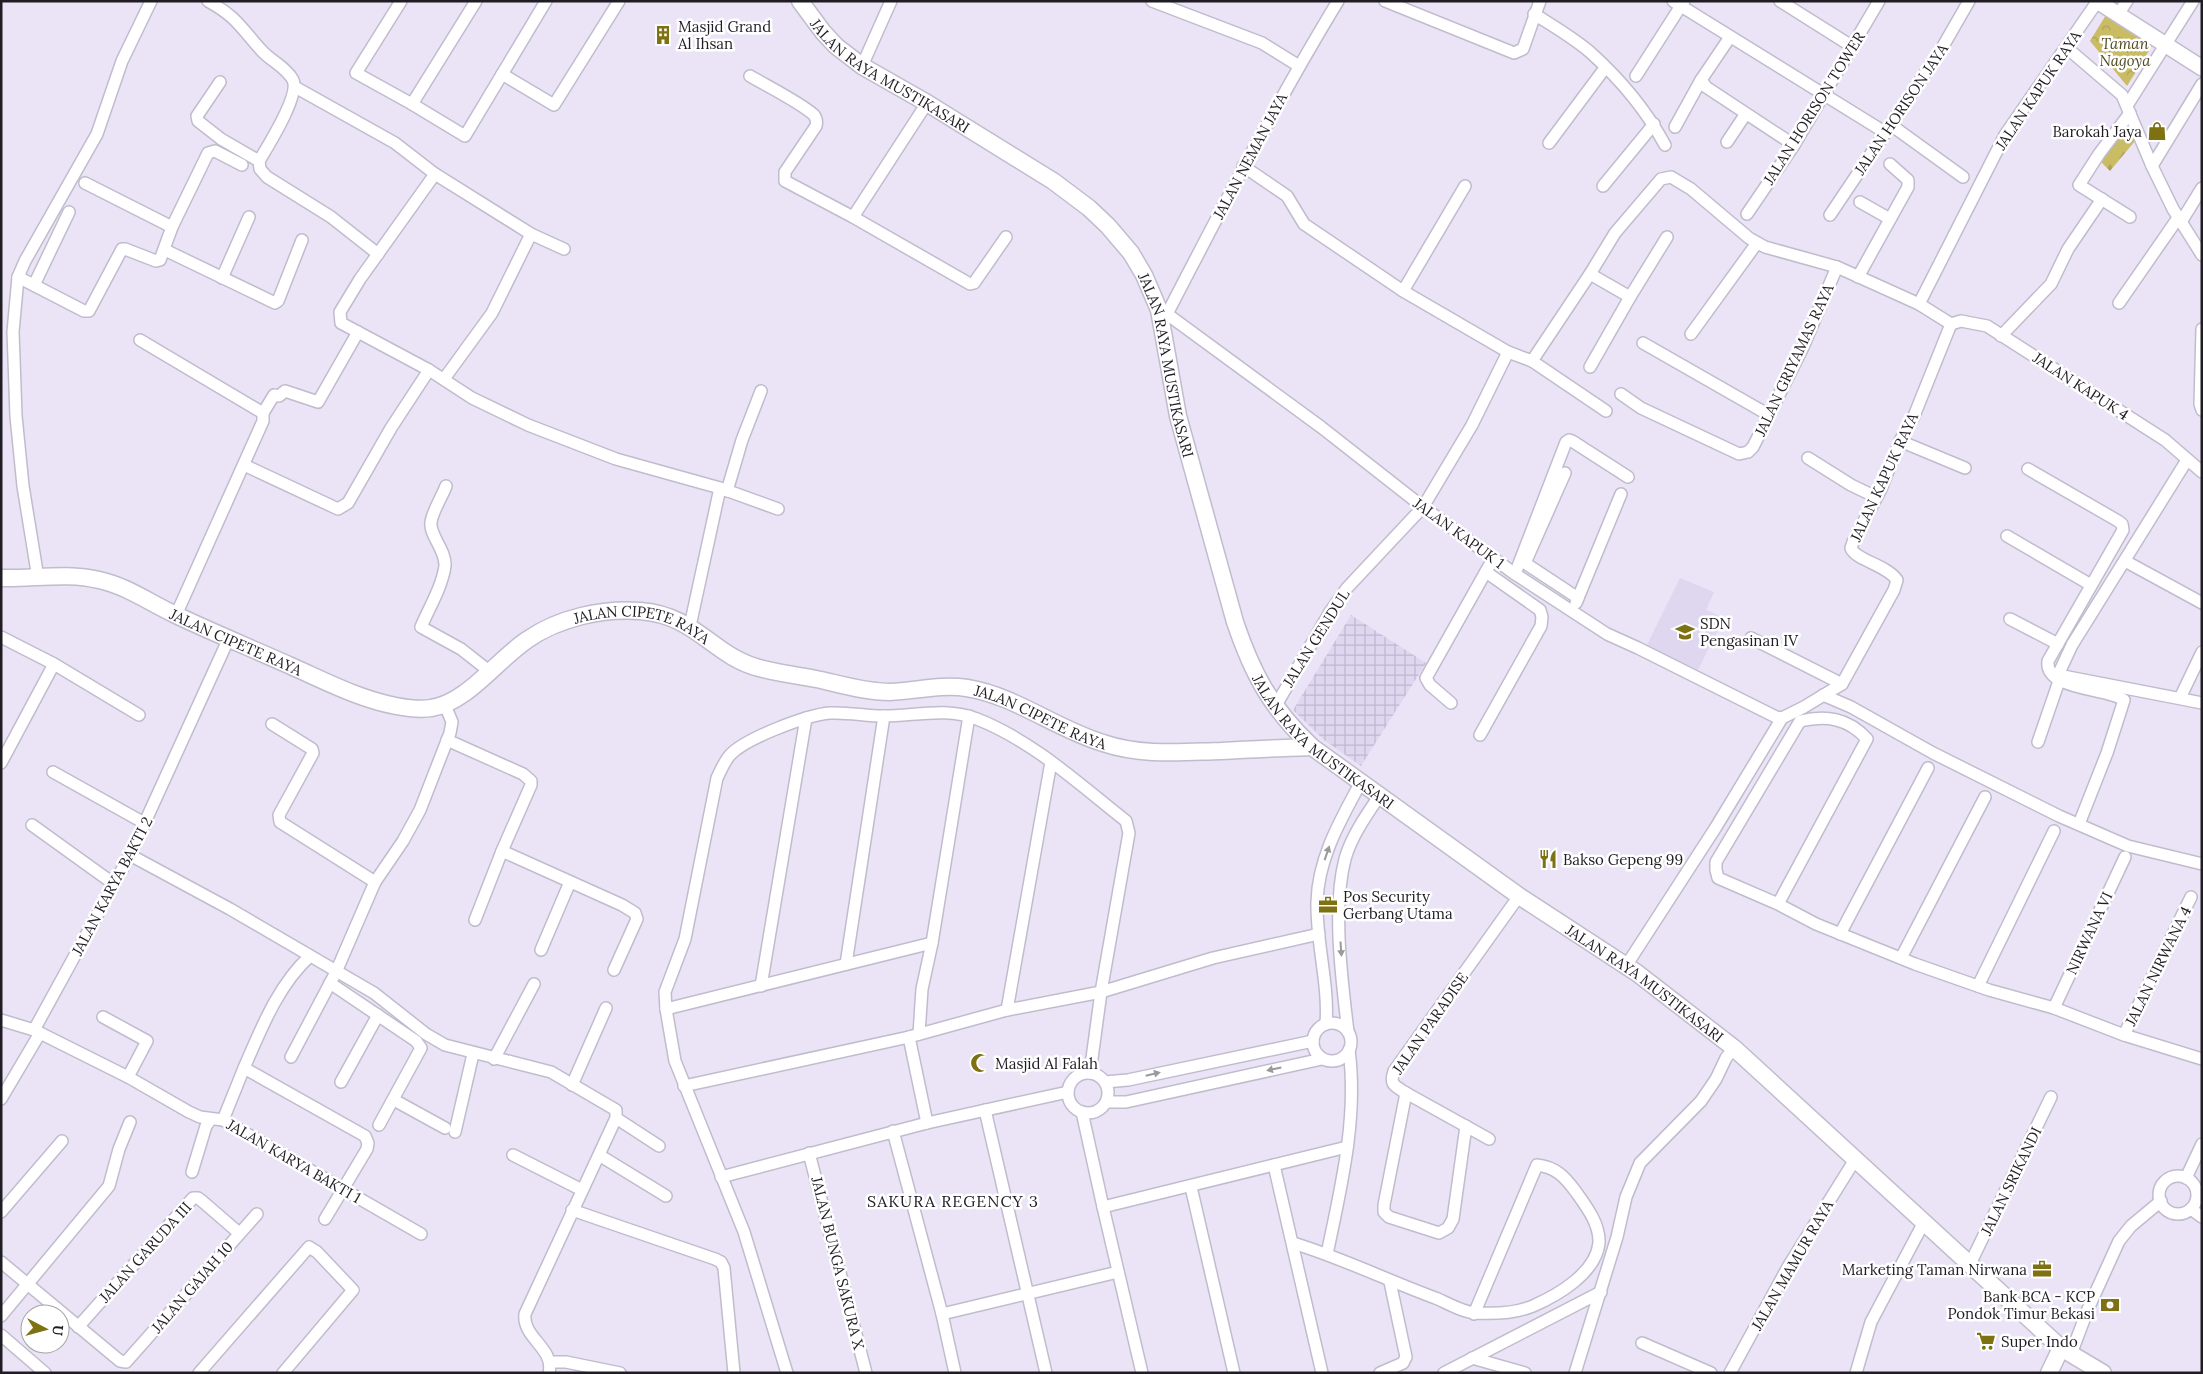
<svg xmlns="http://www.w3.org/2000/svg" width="2203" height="1374" font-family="Lora,serif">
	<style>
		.built { fill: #dfd7f0 }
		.industrial { fill: url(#industrial-grid) }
		.forest { fill: url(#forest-firs) }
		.park { fill: url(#park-crowns) }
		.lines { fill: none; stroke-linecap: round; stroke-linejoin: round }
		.minor-casing { stroke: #c1bccd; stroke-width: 14 }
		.tertiary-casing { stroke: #c1bccd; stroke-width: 18 }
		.secondary-casing { stroke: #c1bccd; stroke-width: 19 }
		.minor { stroke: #fff; stroke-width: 11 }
		.tertiary { stroke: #fff; stroke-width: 15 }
		.secondary { stroke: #fff; stroke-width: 16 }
		.oneway { fill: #9a999c }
		.labels { text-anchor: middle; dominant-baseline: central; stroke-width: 5; stroke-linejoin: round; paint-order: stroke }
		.poi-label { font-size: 15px; fill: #1f1c23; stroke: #fff; text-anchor: start }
		.park-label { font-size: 15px; font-style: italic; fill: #514b22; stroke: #fff }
		.street-label { font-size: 15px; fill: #1f1c23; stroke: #fff }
		.neighbourhood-label { font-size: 16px; letter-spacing: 1px; fill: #1f1c23; stroke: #fff }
	</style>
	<defs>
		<pattern id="industrial-grid" width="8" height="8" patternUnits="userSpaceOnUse" patternTransform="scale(1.25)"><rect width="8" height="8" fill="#dfd7f0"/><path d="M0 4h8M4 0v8" fill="none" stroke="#bfb8ce"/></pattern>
		<pattern id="forest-firs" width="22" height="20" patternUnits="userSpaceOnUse" patternTransform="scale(1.25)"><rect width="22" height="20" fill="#c9bc65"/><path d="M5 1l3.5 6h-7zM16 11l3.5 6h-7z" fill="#aca157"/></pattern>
		<pattern id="park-crowns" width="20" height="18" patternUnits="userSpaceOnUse" patternTransform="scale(1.25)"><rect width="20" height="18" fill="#c9bc65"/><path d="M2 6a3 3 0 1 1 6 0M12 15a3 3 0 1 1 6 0" fill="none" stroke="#aca157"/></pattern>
	</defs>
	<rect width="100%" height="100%" fill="#eae4f6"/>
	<!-- built -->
	<polygon class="built" points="1680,578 1714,592 1706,610 1724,618 1698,670 1647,645"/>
	<!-- industrial -->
	<polygon class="industrial" points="1351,615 1426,663 1361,766 1324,740 1293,710"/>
	<!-- forest -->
	<polygon class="forest" points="2127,123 2135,141 2110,171 2099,160"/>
	<!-- park -->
	<polygon class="park" points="2106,15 2152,46 2127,86 2090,41"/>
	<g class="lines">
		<!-- minor casing -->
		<g class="minor-casing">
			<g id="minor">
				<path d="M 208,1 C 237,17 241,28 262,51 C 271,61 286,67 293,80 C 300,95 268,146 259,161 L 260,169 L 267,177 L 331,217 L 378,254"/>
				<polyline points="401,1 356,73 412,104 476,1"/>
				<polyline points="1152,1 1262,43 1299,66"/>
				<polyline points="1385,1 1514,53 1523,49 1540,1"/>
				<polyline points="1673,1 1886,133"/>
				<polyline points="1780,1 1853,47"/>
				<path d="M 1534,14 C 1553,26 1574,38 1591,53 C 1621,80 1646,110 1665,145"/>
				<polyline points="2118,14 2127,1"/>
				<polyline points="2067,48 2122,95 2152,166 2173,209 2202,255"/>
				<polyline points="862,66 891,1"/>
				<polyline points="502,74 554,105 619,1"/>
				<path d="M 750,76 C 767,86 801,103 814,115 C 817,119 817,122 816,126 L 785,172 L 785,181 L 853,217"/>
				<polyline points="1636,76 1684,1"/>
				<polyline points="1701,80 1706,87 1794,145"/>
				<polyline points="220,82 197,116 198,121 221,139 259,161"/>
				<polyline points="295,87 395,143 435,174 531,234 492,313 444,379"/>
				<polyline points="927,103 853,217 970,284 974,283 1006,237"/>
				<polyline points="412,104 465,136 546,1"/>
				<polyline points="2128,104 2193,1"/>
				<polyline points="1891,125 1963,177"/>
				<polyline points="1675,127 1701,80 1730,37"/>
				<polyline points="1727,142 1745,115"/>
				<polyline points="1549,143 1605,68"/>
				<polyline points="1243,166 1287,196 1304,224 1403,291 1508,352 1532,361 1590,274 1615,233 1661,179 1671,177 1691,189 1749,238 1765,247 1837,267 1919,304"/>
				<polyline points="2152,166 2202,84"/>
				<polyline points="435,174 360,279 340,312 341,323 429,370 472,398 528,425 616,459 720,488 778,509"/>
				<polyline points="85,183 172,227"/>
				<polyline points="1603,186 1654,124"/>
				<polyline points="1860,202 1890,219"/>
				<polyline points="1747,214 1794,145 1879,1"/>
				<polyline points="1830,215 1942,48 1969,1"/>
				<polyline points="2130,217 2079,185 2099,154 2130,113"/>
				<polyline points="2181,222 2202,188"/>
				<polyline points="531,234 564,249"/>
				<polyline points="165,250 275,303 278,301 302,240"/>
				<polyline points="1590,274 1630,297 1667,237"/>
				<polyline points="18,277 84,311 89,311 122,249 125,249 156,261 160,260 172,227 208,153 215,151 242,165"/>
				<polyline points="1858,277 1908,187 1908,180 1890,164"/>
				<polyline points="222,278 249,217"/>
				<polyline points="34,285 69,212"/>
				<polyline points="1403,291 1465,186"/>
				<polyline points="2119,303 2178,218"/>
				<polyline points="1159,310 1167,314 1321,427 1423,507 1515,574 1607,634 1638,648 1776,717 1782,718"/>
				<path d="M 1167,314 C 1222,208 1276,103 1338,1"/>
				<polyline points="1951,324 1961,321 1987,326 2165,440 2202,472"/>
				<polyline points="2202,329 2200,404 2202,410"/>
				<polyline points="1691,334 1757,243"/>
				<polyline points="2001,336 2051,284 2068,249 2102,199"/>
				<polyline points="140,340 263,413 263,421 176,615"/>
				<polyline points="1643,343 1769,415"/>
				<polyline points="1532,361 1606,411"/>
				<polyline points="1590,367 1630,297"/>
				<polyline points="1621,394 1641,408 1739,454 1748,452 1753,447 1803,347 1837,267"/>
				<polyline points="263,413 274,395 279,396 285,391 318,402 358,332"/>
				<polyline points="1900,441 1965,468"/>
				<polyline points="1808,458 1851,485 1876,497"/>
				<polyline points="2187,460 2072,645 2058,675 2202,703"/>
				<polyline points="244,465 338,509 348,503 391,428 429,370"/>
				<path d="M 2028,469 L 2118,521 L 2122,524 L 2123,530 L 2048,661 C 2044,690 2107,688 2124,700 L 2107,753 L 2079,824"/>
				<polyline points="1565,473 1525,563 1578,598"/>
				<path d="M 446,486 C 442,497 433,510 431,522 C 429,535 446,550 445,566 C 442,587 429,608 421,627 L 461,649 L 489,671"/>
				<polyline points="727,491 742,440 761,391"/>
				<polyline points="2007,536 2091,585"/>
				<polyline points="2125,561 2202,603"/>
				<polyline points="1515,574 1566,442 1569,440 1572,441 1628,477"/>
				<polyline points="38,578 23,486 16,416 14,359 13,332 18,277 25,261 97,134 122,61 151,1"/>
				<polyline points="1576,603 1621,494"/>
				<polyline points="2010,619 2058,644"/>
				<polyline points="690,626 720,488"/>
				<polyline points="1,637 54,664 139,715"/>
				<polyline points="1751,638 1842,684"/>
				<polyline points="1823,695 1851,707 1933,753 2059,816 2128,846 2202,864"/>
				<polyline points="2180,698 2202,652"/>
				<polyline points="1451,703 1430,685 1426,678 1489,566"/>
				<polyline points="1275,707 1330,612 1347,588 1423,507 1472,425 1508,352"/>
				<polyline points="272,724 312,749 313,753 279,815 280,822 375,882 336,972 291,1057"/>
				<polyline points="1480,735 1541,626 1542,617 1540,610 1486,572"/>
				<polyline points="447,740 523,774 531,781 531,785 502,851 622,905 635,913 637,919 614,970"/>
				<polyline points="2038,742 2059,681"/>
				<polyline points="1,763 54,664"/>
				<polyline points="53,772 146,824"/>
				<polyline points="32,825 114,884"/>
				<path d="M 130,855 L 230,909 L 374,993 L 426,1034 L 445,1045 L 551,1072 L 616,1110 L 616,1118 L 525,1314 C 522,1338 555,1348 549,1373"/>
				<polyline points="375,882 403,841 420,810 450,733 452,722 445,705"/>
				<path d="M 1778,904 L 1867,739 C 1848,718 1826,715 1800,721 L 1716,862 L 1716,870 L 1718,878 L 1778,904 L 1816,924 L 1915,964 L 1989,990 L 2054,1008 L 2124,1035 L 2202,1059"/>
				<polyline points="475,920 502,851"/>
				<polyline points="1840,934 1928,768"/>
				<polyline points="541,950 570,882"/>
				<path d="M 310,956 C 278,985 261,1029 244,1068 L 365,1136 L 368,1143 L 367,1149 L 325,1219"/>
				<polyline points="1901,958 1985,797"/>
				<polyline points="846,964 884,716"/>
				<path d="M 1626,966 L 1716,827 L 1782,718 L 1804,707 L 1842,684 L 1894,590 L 1897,580 C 1887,565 1855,560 1851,548 L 1853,542 L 1881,489 L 1900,441 L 1914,416 L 1951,324 L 1919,304 L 2005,135 L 2097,2"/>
				<polyline points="330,983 416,1041 421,1048 379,1125"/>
				<polyline points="761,986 806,718"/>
				<polyline points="1978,986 2054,831"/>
				<polyline points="2054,1008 2125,857"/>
				<polyline points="666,1009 932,943"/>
				<polyline points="1007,1010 1051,762"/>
				<polyline points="103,1017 147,1041 128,1077"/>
				<polyline points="1,1020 34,1030 128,1077 189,1112 200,1117 223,1120 421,1234"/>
				<circle cx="1332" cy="1042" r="19"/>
				<path d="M 1326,1024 C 1329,983 1316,943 1317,902 C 1318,858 1341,819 1361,782"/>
				<polyline points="34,1030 130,855 229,638"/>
				<path d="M 1348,1032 C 1342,981 1332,909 1345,859 C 1351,837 1367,814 1380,795"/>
				<polyline points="919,1034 922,989 932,943 969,716"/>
				<polyline points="2124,1035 2191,897"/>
				<polyline points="909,1037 927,1123"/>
				<polyline points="494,1059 534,984"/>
				<circle cx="1088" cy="1093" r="20"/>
				<polyline points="341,1082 378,1015"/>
				<polyline points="1105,1082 1128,1080 1313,1041"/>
				<polyline points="572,1085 606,1008"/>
				<polyline points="684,1086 909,1037 1007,1010 1101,992 1213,958 1319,934"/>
				<polyline points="1406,1093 1384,1205 1384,1212 1389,1217 1439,1233 1448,1228 1453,1219 1466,1126"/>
				<polyline points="1,1099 40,1033"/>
				<polyline points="394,1100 445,1128"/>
				<polyline points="1107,1102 1126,1102 1322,1059"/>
				<polyline points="985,1110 1046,1373"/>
				<polyline points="1082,1112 1103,1207"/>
				<polyline points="616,1118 659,1146"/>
				<polyline points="223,1120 244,1068"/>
				<polyline points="893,1131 942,1314 955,1373"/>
				<polyline points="455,1132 473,1054"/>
				<path d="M 1489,1139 L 1406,1093 C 1395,1086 1389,1085 1394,1071 L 1519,896"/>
				<polyline points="809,1153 866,1373"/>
				<polyline points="513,1155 582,1190"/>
				<polyline points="599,1155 666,1196"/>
				<polyline points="1274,1165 1322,1373"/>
				<polyline points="192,1172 206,1126 211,1119"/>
				<circle cx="2178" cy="1195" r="19"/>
				<polyline points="721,1177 927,1123 1068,1092"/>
				<polyline points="2186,1178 2202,1144"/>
				<polyline points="1191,1187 1234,1373"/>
				<polyline points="2191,1209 2202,1217"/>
				<polyline points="572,1210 715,1259 721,1262 724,1268 734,1373"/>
				<polyline points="1,1212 62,1141"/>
				<path d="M 1293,1243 C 1342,1258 1389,1281 1438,1299 C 1449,1304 1465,1313 1477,1313 C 1495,1314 1516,1313 1533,1306 C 1558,1295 1596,1273 1599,1243 C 1600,1224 1586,1206 1576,1192 C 1565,1177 1556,1167 1537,1165 L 1474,1314"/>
				<path d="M 1327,1254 C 1341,1187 1358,1118 1349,1050"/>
				<polyline points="1,1262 120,1361 126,1362 257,1214"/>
				<polyline points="1970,1264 2051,1097"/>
				<polyline points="942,1314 1118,1272"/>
				<polyline points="1,1316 109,1186 119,1149 130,1122"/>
				<polyline points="78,1327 193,1198 198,1198 202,1201 239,1233"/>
				<polyline points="1,1335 45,1373"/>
				<polyline points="1642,1343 1711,1373"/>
				<polyline points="2071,1354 2088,1309 2119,1241 2131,1226 2161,1201"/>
				<polyline points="1472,1358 1525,1373"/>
				<polyline points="550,1362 566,1362 620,1373"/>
				<polyline points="199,1373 309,1247 317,1252 353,1290 283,1373"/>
				<path d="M 787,1373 L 744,1232 L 675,1061 L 666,1009 L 665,992 L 685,939 L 717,778 C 721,770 724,762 730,755 C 746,738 807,715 830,713 C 848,712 866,716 883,716 C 915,716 946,707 977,719 C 1033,741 1079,784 1126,821 L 1129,833 L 1101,992 L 1090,1073"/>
				<polyline points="1142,1373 1103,1207 1347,1147"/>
				<polyline points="1380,1373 1403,1363 1406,1357 1390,1282"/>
				<polyline points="1444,1373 1601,1292"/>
				<polyline points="1575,1373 1617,1237 1626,1197 1640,1163 1701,1101 1716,1079 1726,1058 1734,1048"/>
				<polyline points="1730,1373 1788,1267 1856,1158"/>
				<polyline points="1856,1373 1871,1322 1924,1222"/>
			</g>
		</g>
		<!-- tertiary casing -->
		<g class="tertiary-casing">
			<polyline id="tertiary" points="2097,1 2202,68"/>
		</g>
		<!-- secondary casing -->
		<g class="secondary-casing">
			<g id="secondary">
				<path id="s1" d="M 800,1 L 823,32 L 836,46 L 862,66 L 927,103 L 1053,181 L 1089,208 L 1108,226 L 1131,253 L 1144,275 L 1159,310 L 1178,416 L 1235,622 C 1253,675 1271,708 1312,747 L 1519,896 L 1637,973 L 1734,1048 L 2061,1348 L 2103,1373"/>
				<path id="s2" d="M 1,578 C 33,579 68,572 99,580 C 127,586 150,603 176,615 C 214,633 253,649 291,666 C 325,681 359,699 396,706 C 407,708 419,710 431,708 C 467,703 497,660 527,640 C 558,618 603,608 640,611 C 696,615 713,656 759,668 C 779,673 800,676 821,680 C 843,685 867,692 890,692 C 916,691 941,684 967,688 C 1016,696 1056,729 1103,743 C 1141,756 1182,752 1221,751 C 1252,749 1282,748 1312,747"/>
				<polyline points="2049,1373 2061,1348"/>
			</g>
		</g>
		<!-- minor -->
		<use href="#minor" class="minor"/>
		<!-- tertiary -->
		<use href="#tertiary" class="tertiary"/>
		<!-- secondary -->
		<use href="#secondary" class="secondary"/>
	</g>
	<!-- one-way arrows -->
	<defs><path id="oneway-solid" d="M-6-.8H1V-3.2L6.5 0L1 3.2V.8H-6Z" transform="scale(1.25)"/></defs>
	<g class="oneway">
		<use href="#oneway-solid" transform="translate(1327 853) rotate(-71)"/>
		<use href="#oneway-solid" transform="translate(1341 949) rotate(86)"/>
		<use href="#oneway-solid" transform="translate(1274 1069) rotate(168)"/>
		<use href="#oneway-solid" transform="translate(1153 1074) rotate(-13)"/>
	</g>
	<!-- icons -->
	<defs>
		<g id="building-bare" transform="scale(1.5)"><path d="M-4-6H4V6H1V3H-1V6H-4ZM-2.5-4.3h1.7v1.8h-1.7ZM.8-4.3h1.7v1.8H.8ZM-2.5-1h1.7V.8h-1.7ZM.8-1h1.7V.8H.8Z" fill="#7d7111" stroke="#fff" stroke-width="2.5" paint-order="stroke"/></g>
		<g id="shop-bare" transform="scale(1.5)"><path d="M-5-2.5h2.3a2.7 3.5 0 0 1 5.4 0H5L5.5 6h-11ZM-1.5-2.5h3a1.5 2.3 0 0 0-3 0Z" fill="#7d7111" stroke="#fff" stroke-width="2.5" paint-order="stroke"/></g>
		<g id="school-bare" transform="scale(1.5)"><path d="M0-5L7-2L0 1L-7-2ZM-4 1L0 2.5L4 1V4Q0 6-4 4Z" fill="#7d7111" stroke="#fff" stroke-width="2.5" paint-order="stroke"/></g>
		<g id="restaurant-bare" transform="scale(1.5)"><path d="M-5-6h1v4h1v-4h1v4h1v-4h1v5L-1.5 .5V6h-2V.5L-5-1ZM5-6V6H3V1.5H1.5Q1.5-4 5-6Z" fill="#7d7111" stroke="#fff" stroke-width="2.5" paint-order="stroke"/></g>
		<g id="office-bare" transform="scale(1.5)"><path d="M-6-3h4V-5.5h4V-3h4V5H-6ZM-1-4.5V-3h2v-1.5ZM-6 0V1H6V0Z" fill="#7d7111" stroke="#fff" stroke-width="2.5" paint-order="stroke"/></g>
		<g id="mosque-bare" transform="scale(1.5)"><path d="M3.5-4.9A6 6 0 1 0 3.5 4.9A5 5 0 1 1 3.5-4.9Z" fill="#7d7111" stroke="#fff" stroke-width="2.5" paint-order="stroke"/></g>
		<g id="bank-bare" transform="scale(1.5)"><path d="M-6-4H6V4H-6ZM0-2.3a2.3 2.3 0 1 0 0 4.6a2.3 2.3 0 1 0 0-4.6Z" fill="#7d7111" stroke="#fff" stroke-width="2.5" paint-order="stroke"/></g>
		<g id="supermarket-bare" transform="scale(1.5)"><path d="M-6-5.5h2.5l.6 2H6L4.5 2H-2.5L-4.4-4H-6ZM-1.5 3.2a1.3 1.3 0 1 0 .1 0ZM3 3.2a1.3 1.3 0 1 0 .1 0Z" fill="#7d7111" stroke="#fff" stroke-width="2.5" paint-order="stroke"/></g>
	</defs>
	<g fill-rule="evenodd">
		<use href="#building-bare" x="663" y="35"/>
		<use href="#shop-bare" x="2157" y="131"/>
		<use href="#school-bare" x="1685" y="632"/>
		<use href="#restaurant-bare" x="1548" y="859"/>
		<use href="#office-bare" x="1328" y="905"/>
		<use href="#mosque-bare" x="980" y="1063"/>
		<use href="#office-bare" x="2042" y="1269"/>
		<use href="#bank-bare" x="2110" y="1305"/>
		<use href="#supermarket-bare" x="1986" y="1341"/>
	</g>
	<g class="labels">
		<!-- poi labels -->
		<g class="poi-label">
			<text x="678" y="26">Masjid Grand<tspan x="678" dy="17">Al Ihsan</tspan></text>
			<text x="2142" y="131" text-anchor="end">Barokah Jaya</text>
			<text x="1700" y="623">SDN<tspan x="1700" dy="17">Pengasinan IV</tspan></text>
			<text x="1563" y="859">Bakso Gepeng 99</text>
			<text x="1343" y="896">Pos Security<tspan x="1343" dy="17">Gerbang Utama</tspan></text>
			<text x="995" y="1063">Masjid Al Falah</text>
			<text x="2027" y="1269" text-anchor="end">Marketing Taman Nirwana</text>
			<text x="2095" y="1296" text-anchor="end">Bank BCA - KCP<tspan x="2095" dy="17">Pondok Timur Bekasi</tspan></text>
			<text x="2001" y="1341">Super Indo</text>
		</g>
		<!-- park labels -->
		<g class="park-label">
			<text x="2125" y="43">Taman<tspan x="2125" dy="17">Nagoya</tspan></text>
		</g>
		<!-- street labels -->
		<g class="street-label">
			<text stroke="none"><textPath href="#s1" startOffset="119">JALAN RAYA MUSTIKASARI</textPath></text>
			<text transform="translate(2038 90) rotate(-56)">JALAN KAPUK RAYA</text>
			<text transform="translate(1814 108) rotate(-58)">JALAN HORISON TOWER</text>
			<text transform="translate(1901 109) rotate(-56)">JALAN HORISON JAYA</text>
			<text transform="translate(1250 156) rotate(-62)">JALAN NEMAN JAYA</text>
			<text transform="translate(1794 360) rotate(-65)">JALAN GRIYAMAS RAYA</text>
			<text stroke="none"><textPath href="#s1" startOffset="539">JALAN RAYA MUSTIKASARI</textPath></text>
			<text transform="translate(2081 386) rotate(33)">JALAN KAPUK 4</text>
			<text transform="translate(1884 477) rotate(-65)">JALAN KAPUK RAYA</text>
			<text transform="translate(1459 533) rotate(36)">JALAN KAPUK 1</text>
			<text stroke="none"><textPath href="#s2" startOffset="699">JALAN CIPETE RAYA</textPath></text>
			<text transform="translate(1316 638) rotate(-58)">JALAN GENDUL</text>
			<text stroke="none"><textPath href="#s2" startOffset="249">JALAN CIPETE RAYA</textPath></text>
			<text stroke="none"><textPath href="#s2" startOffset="1118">JALAN CIPETE RAYA</textPath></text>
			<text stroke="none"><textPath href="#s1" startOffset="958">JALAN RAYA MUSTIKASARI</textPath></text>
			<text transform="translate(112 886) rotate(-62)">JALAN KARYA BAKTI 2</text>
			<text transform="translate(2089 933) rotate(-65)">NIRWANA VI</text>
			<text transform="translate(2158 966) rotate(-64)">JALAN NIRWANA 4</text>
			<text stroke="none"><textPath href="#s1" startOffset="1362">JALAN RAYA MUSTIKASARI</textPath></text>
			<text transform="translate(1430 1023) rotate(-55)">JALAN PARADISE</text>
			<text transform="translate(294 1161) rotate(30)">JALAN KARYA BAKTI 1</text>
			<text transform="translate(2011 1181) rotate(-64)">JALAN SRIKANDI</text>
			<text transform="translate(145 1252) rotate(-48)">JALAN GARUDA III</text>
			<text transform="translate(838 1263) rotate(76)">JALAN BUNGA SAKURA X</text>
			<text transform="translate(1792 1265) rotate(-60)">JALAN MAMUR RAYA</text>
			<text transform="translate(192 1287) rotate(-49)">JALAN GAJAH 10</text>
		</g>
		<!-- neighbourhood labels -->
		<g class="neighbourhood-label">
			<text x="953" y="1201">SAKURA REGENCY 3</text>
		</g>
	</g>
	<!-- border -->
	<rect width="2203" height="1374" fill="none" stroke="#1f1c23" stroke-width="5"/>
	<!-- north arrow -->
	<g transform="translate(45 1329) rotate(96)"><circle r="24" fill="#ffffff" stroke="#a5a4a7"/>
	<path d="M0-4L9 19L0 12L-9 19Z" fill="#7d7111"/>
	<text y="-8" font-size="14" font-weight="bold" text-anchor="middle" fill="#1f1c23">U</text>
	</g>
</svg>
